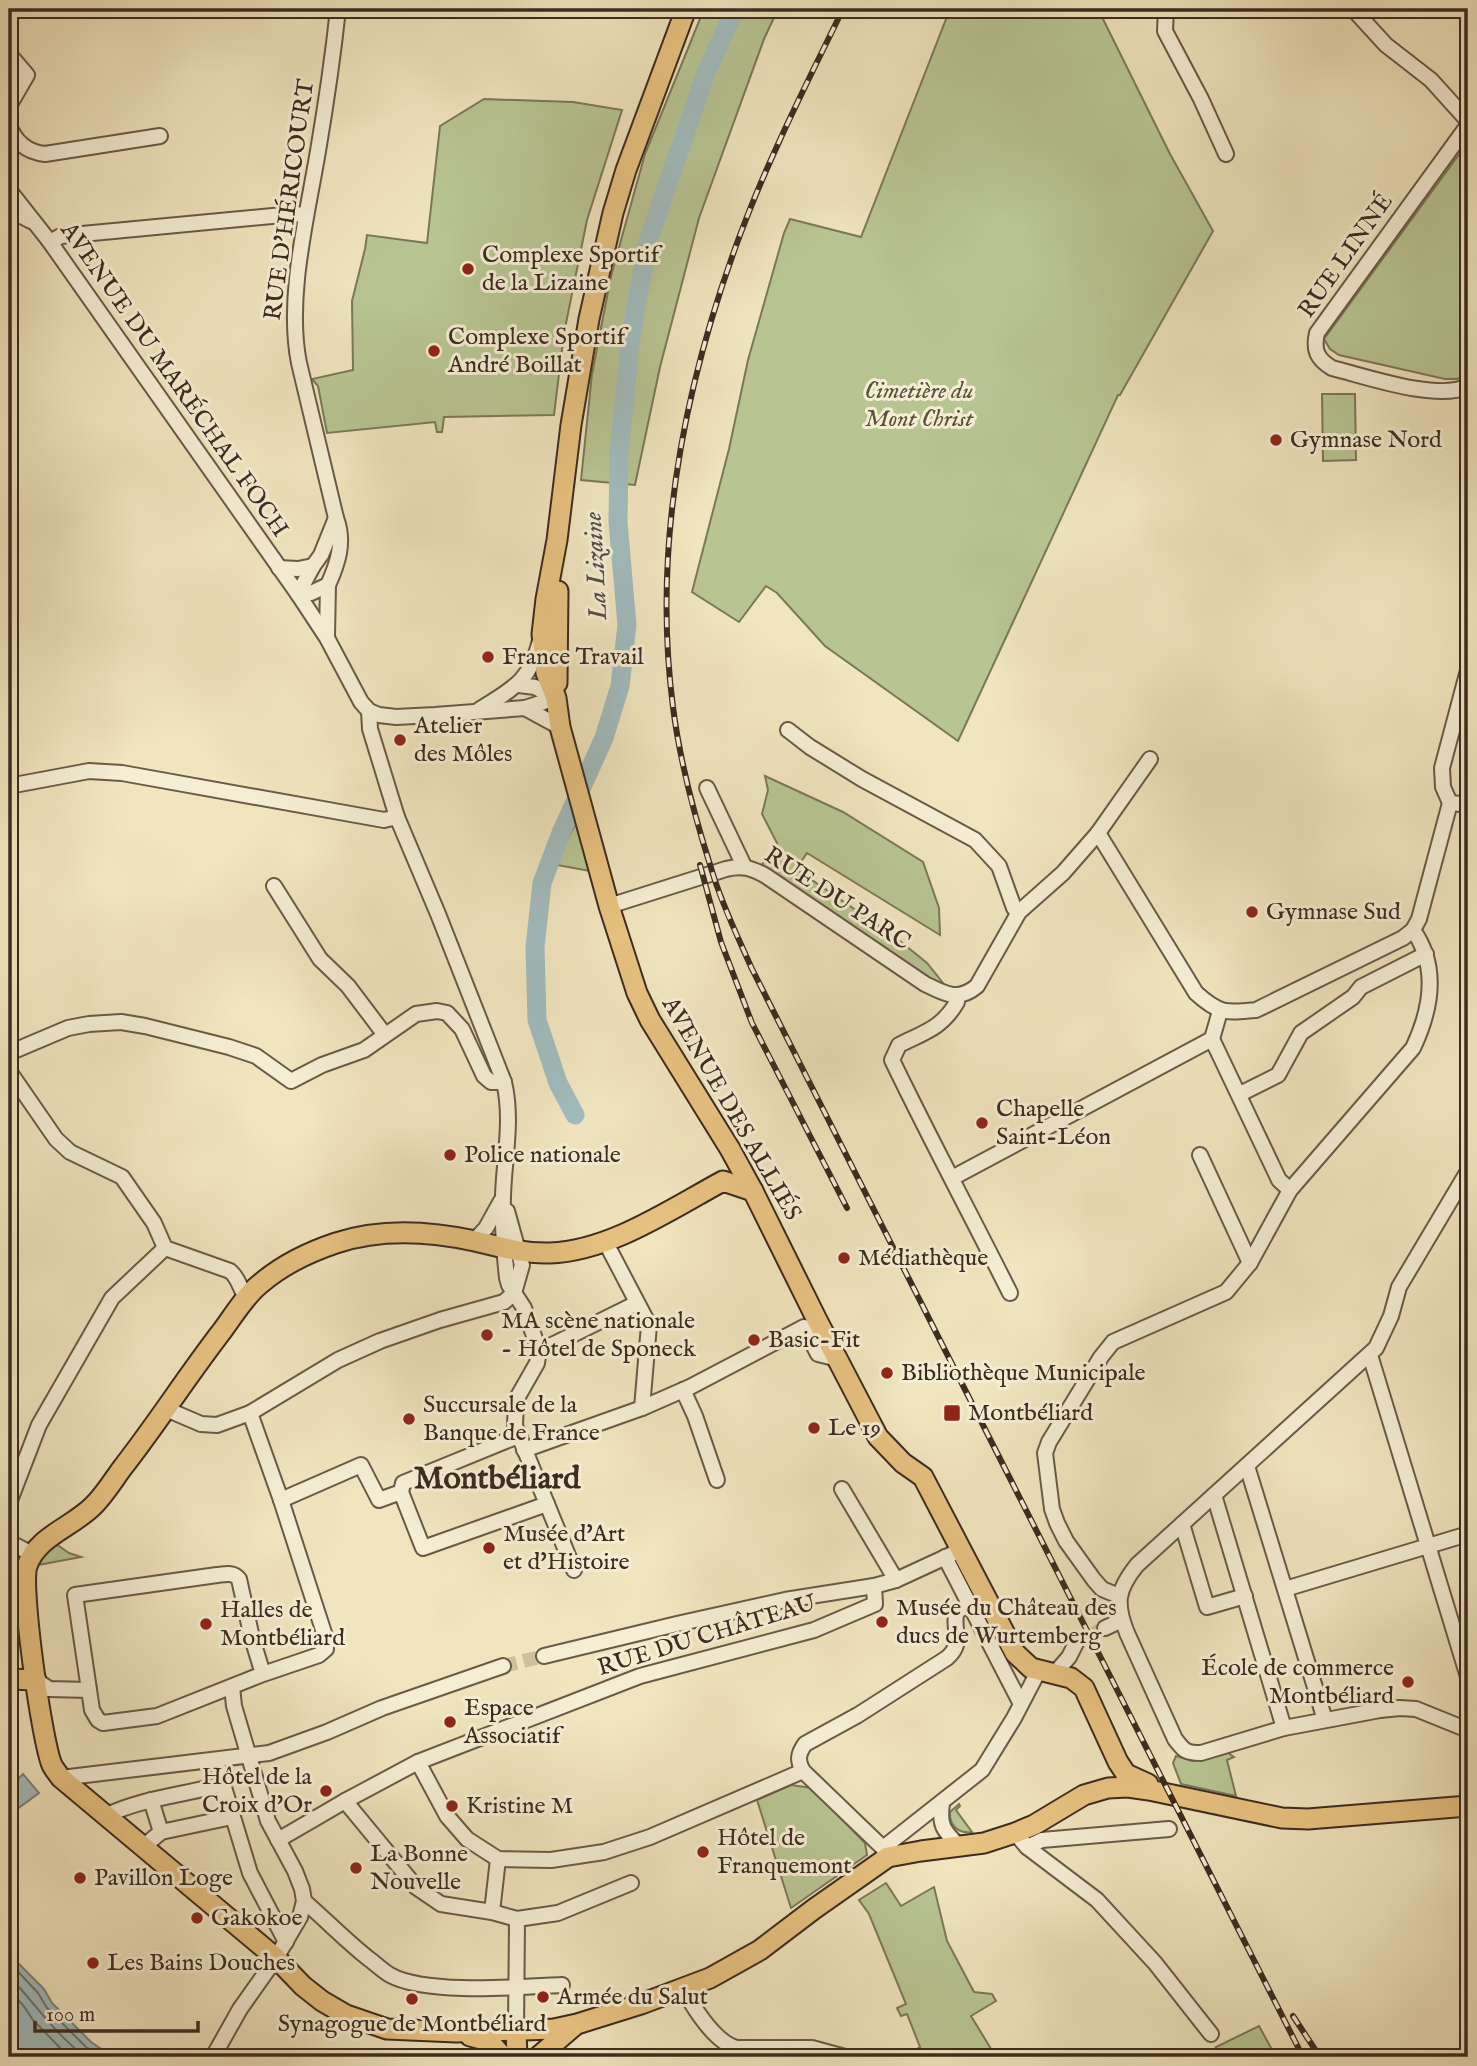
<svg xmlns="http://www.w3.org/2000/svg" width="1477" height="2066" font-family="'IM FELL English',serif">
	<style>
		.green { fill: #b8c593; stroke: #7a7859; stroke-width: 2 }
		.water { fill: #a1bcbe; stroke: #79827e; stroke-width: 2 }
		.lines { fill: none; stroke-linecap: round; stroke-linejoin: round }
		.shore { stroke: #6e746e; stroke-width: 2 }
		.river { stroke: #a1bcbe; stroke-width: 19 }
		.minor-tunnel { stroke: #ccc09f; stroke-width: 14; stroke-dasharray: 14 7; stroke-linecap: butt }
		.minor-casing { stroke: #695a47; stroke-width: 18 }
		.major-casing { stroke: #3c2b1f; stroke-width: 23 }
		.minor { stroke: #f5eed5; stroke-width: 14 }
		.major { stroke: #e8c280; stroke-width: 19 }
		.rail-casing { stroke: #3c2b1f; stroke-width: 6 }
		.rail { stroke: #f5eed5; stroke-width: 3.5; stroke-dasharray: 10; stroke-linecap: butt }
		.poi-dot { fill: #8f2418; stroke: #f5eed5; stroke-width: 2.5 }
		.labels { text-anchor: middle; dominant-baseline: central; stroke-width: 6; stroke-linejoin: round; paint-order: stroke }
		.street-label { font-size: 24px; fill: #3c2b1f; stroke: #f5eed5 }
		.poi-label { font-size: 24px; fill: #3c2b1f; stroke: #f5eed5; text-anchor: start }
		.park-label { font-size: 24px; font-style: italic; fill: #5b523c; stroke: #f5eed5 }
		.water-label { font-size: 26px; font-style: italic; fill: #554f47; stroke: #f5eed5 }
		.district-label { font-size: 32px; font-weight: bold; fill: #3c2b1f; stroke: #f5eed5 }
	</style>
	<rect width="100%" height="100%" fill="#f0e5bf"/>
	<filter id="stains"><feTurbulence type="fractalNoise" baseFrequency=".00286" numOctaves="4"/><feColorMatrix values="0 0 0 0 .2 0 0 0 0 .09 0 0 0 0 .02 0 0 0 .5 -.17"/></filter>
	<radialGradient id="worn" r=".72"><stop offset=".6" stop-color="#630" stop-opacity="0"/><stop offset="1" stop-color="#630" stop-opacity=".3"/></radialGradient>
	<!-- green -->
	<g class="green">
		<polygon points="704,9 778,9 764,39 699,218 660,367 635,485 581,480 592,374 611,276 645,154"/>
		<polygon points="950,9 1098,9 1170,154 1213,231 1120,395 1118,395 958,741 825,646 777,593 766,586 739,622 692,592 729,449 748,360 784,233 790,219 861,237"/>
		<polygon points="484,99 573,102 622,110 587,220 564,333 554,415 444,417 442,432 437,432 435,422 327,433 318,386 312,379 353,370 352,301 365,249 367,235 427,243 440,126"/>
		<polygon points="1468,142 1468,374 1457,379 1445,379 1339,355 1330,349 1324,339"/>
		<polygon points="1322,394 1355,394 1356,460 1323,461"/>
		<polygon points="765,776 843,812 923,862 939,908 940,935 807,853 796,869 895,937 927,963 943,983 940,985 761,866 767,857 773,854 777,843 762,814 768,790"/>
		<polygon points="576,823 590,871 557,865 560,853"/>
		<polygon points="56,1544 69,1553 81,1557 38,1565 47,1551"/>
		<polygon points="1224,1750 1234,1757 1227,1760 1236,1796 1181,1784 1173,1763 1176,1756 1193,1761 1193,1759"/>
		<polygon points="791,1785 812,1788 865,1843 867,1855 791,1908 757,1800"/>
		<path d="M 959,1804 L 960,1806 L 956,1810 L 972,1832 C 959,1834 949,1826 950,1812 Z"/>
		<polygon points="886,1883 901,1906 934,1887 947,1941 974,1992 992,1994 996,2001 971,2016 996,2057 916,2057 914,2051 920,2047 907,2014 901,2016 897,2008 906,2004 869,1914 859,1900"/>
		<polygon points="1259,2026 1276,2057 1210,2057 1216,2047"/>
	</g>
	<!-- water -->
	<g class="water">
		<polygon points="23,1774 39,1793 9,1815 9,1788"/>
		<polygon points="9,1950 18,1963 44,1989 52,2003 91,2042 113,2057 9,2057"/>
	</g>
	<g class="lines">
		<!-- shore -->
		<g class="shore">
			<polyline points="9,1962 38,1993 47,2008 86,2047 101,2057"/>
			<path d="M 9,1976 C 34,2002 56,2036 86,2057"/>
			<polyline points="9,1991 23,2005 33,2020 69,2057"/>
		</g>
		<!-- river -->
		<polyline class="river" points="575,1115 558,1083 537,1020 535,947 542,883 561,833 604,738 620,686 627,625 618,522 619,453 631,335 648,241 706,73 735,9"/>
		<!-- minor-tunnel -->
		<g class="minor-tunnel">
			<polyline points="1076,1643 1105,1628"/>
			<polyline points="503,1666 544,1656"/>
		</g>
		<!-- minor casing -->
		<g class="minor-casing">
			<g id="minor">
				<polyline points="1166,9 1165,31 1201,99 1226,154"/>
				<polyline points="1353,9 1386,45 1431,80 1468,121"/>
				<polyline points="9,54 27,75 9,106"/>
				<path d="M 9,125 C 15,142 27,152 45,154 L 160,136"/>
				<path d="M 1468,125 L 1317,333 C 1313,350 1317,359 1332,368 C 1365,376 1438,402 1468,386"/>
				<path d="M 9,190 L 50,242 L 298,594 L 327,638 L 361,702 L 369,711 L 370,729 L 397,817 L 438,914 L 504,1082 C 513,1120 504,1159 503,1196 C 502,1224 504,1251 507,1278 L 509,1285 L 524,1308 L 539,1350 L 537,1363 L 516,1400 L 515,1426 L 574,1570"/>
				<polyline points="9,210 31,221"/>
				<polyline points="50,242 61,236 293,214 306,215"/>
				<polyline points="279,568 298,569 313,566"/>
				<path d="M 298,594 L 311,593 L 328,585 C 338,563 345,542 336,518 L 299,363 C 286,298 307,217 318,151 C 326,104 333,56 338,9"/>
				<polyline points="298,594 313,566 321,555 336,518"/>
				<polyline points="327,636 328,585"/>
				<polyline points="519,685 535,687 556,698"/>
				<polyline points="525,708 560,727"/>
				<path d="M 479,710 C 513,688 529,683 540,641"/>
				<polyline points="369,711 379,715 396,717 435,715 525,708 556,698"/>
				<polyline points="788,730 810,747 862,779 975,840 999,866 1014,908 1019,912"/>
				<polyline points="9,786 89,771 122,773 384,820 397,817"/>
				<polyline points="707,788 744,866"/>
				<polyline points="1450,803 1443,787 1442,768 1468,670"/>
				<polyline points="1450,803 1461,804 1468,802"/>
				<path d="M 1098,833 L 1196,993 C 1219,1014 1226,1013 1256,1010 L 1403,938 L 1413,930 L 1419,919 L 1450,803"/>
				<polyline points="274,886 320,959 348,986 385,1035"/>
				<path d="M 609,906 L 726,869 C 742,865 752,868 766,876 L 925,984 C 945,994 958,1002 977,986 L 1019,912 L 1063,873 L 1098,833 L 1150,759"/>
				<path d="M 956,996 L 957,1002 C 942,1028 925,1032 899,1045 L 892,1060 C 930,1139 971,1215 1010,1293"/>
				<polyline points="1220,1011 1212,1039 1279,1180 1290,1190"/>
				<polyline points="9,1053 68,1028 89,1024 121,1022 145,1026 229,1047 256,1056 291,1081 322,1065 364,1050 416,1014 437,1011 447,1013 462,1029 484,1076 491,1082 504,1082"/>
				<path d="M 9,1071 L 56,1139 L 70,1152 L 122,1177 L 154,1223 L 165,1248 L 230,1271 C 239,1278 240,1290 247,1298"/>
				<polyline points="1240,1094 1278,1075 1301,1033 1353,997 1361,987 1426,954"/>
				<polyline points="1200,1155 1250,1263"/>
				<path d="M 1468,1171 L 1399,1287 L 1391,1316 L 1376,1348 L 1137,1565 C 1117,1590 1115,1603 1127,1633 L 1175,1739 C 1184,1751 1186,1753 1201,1753 L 1284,1728 L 1380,1710 L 1400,1708 L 1416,1709 L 1468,1730"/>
				<polyline points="952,1178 1212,1039"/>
				<polyline points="474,1241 486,1228 501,1201"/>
				<polyline points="606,1243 649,1325 642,1408"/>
				<polyline points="539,1350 554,1344 637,1303"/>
				<polyline points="1370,1355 1468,1677"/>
				<polyline points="683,1390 695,1416 717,1480"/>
				<polyline points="166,1409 201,1424 217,1425 250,1413 338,1360 380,1341 440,1320 504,1302 514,1293 522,1265 507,1211"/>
				<path d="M 250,1413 L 281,1500 L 326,1639 L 326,1649 L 319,1655 L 263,1674 L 157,1716 L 103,1723 L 98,1720 L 92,1710 L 75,1595 L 217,1575 C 226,1574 233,1572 239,1579 L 252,1638 L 263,1674"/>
				<polyline points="524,1450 642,1408 690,1387 804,1327 818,1354 838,1359"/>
				<polyline points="1247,1466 1325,1720"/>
				<polyline points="842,1489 896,1580"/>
				<polyline points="401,1492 423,1548 547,1504"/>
				<polyline points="1214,1495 1284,1728"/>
				<polyline points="281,1500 361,1465 379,1500 401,1492 403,1483 518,1436"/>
				<polyline points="9,1503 39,1425 112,1298 165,1248"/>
				<polyline points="1182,1524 1207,1607 1245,1596"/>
				<polyline points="9,1542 32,1554"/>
				<polyline points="945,1557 1021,1704"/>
				<polyline points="1285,1589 1468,1534"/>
				<polyline points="9,1593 25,1590"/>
				<path d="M 1119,1596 L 1102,1589 L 1094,1580 L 1066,1541 L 1057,1523 L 1052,1509 L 1045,1453 L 1049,1442 L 1101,1357 L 1113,1342 L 1226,1292 L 1250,1263 L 1290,1190 L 1413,1048 C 1431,1010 1439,967 1413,930"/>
				<polyline points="1105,1628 1122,1620"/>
				<polyline points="544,1656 677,1624 785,1600 874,1586 896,1580 961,1550"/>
				<polyline points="1056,1672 1069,1657 1076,1643"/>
				<polyline points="36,1680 49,1689 89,1690"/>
				<polyline points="216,1761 250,1873 286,1942"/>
				<polyline points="418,1762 447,1816 467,1839 498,1859 551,1860 604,1852 650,1837 803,1771"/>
				<polyline points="61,1778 269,1753 327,1732 382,1708 503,1666"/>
				<polyline points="151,1800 161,1832"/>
				<polyline points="345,1801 416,1887 441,1904 492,1912 517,1919 558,1913 631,1883"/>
				<path d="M 942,1803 C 939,1825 943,1830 958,1845"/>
				<path d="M 105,1816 C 142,1798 184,1795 223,1784"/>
				<polyline points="1015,1833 1027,1847 1097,1900 1155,1963 1211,2034"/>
				<polyline points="278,1840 345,1801 418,1762 640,1676 814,1630 875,1604 874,1586"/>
				<polyline points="143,1847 161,1832 232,1817"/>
				<polyline points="1027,1847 1042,1840 1169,1829"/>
				<polyline points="883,1848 982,1770 1014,1718 1039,1670"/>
				<path d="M 888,1857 L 883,1848 L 803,1771 C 797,1760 798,1754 805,1744 L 858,1715 L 947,1658 C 964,1643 953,1633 956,1614 L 959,1610 L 970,1605"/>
				<path d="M 304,1901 C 326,1920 346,1941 369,1959 C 376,1964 383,1971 390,1975 C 426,1995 520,1987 562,1985"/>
				<polyline points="492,1912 498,1859"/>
				<path d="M 683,1989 C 694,2008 715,2043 737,2048 L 812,2048 L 845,2057"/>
				<polyline points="516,2031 517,1919"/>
				<polyline points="213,2057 240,2009 276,1958 300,1917 304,1901 302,1889 295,1871 268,1821 234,1706 232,1687"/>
			</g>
		</g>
		<!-- major casing -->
		<g class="major-casing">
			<g id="major">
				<polyline points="686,9 626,170 613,213 589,319 571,425 557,540 546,599 542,634 546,673 556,698 560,727 609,906 637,993 650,1020 730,1149 753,1191 817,1320 878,1437 903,1463 923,1477 1015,1653 1031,1668 1071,1678 1084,1688 1118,1762 1126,1774 1148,1784"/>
				<polyline points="557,683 558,591"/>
				<path d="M 753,1191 L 723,1181 C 671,1209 610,1251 550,1253 C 524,1254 500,1247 475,1241 C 429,1231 381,1228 336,1243 C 309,1252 281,1266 260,1284 C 245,1296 234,1315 222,1331 C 188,1375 158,1422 123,1467 C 114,1479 105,1494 94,1505 C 73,1527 37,1536 27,1566 C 20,1587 42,1742 52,1765 C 54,1769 58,1774 61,1778 L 276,1958 L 303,1986 L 322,2001 L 346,2015 L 387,2029 L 456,2032 L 554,2029 L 577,2024 L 641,2004 L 710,1978 L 760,1950 L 814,1909 L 888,1857 L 921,1851 L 984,1843 L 1015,1833 L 1034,1825 L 1084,1795 L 1108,1788 L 1128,1787 L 1149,1790 L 1282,1818 L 1308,1819 L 1468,1806"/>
				<polyline points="9,1679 36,1680"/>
				<polyline points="516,2031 517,2057"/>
				<polyline points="470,2036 489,2041 503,2057"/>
				<polyline points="538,2057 574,2026"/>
			</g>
		</g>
		<!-- minor -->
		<use href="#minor" class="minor"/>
		<!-- major -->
		<use href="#major" class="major"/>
		<!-- rail casing -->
		<g class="rail-casing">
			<g id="rail">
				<path d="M 843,9 C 807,83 769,157 740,235 C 684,385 652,546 673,707 C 680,763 695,818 712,871 C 722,905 738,937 752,969 L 1303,2057"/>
				<polyline points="700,865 721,942 752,1023 847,1208"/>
				<polyline points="1293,2016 1320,2057"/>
			</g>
		</g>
		<!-- rail -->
		<use href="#rail" class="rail"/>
	</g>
	<!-- markers -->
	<g class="poi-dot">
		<circle cx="468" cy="269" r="7"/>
		<circle cx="434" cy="351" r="7"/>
		<circle cx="1276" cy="440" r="7"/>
		<circle cx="488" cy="657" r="7"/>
		<circle cx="400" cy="740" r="7"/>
		<circle cx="1252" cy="912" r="7"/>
		<circle cx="982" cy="1123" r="7"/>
		<circle cx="450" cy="1155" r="7"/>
		<circle cx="844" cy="1258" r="7"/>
		<circle cx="487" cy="1335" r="7"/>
		<circle cx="754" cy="1340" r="7"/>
		<circle cx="887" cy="1373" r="7"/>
		<rect x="943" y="1404" width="18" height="18" rx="3.5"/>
		<circle cx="409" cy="1419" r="7"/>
		<circle cx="814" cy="1428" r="7"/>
		<circle cx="489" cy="1548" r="7"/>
		<circle cx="882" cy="1622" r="7"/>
		<circle cx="206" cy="1624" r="7"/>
		<circle cx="1408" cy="1682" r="7"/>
		<circle cx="450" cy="1722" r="7"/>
		<circle cx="326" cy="1791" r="7"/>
		<circle cx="452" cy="1806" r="7"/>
		<circle cx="703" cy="1852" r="7"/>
		<circle cx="356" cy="1868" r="7"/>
		<circle cx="80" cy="1878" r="7"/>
		<circle cx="197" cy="1918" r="7"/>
		<circle cx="93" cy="1963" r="7"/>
		<circle cx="543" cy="1997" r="7"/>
		<circle cx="412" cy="1999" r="7"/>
	</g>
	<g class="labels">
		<!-- street labels -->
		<g class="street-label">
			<text transform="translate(290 200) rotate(-82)">RUE D'HÉRICOURT</text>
			<text transform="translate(1346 256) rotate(-55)">RUE LINNÉ</text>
			<text transform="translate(174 380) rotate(55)">AVENUE DU MARÉCHAL FOCH</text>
			<text transform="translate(837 899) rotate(33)">RUE DU PARC</text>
			<text transform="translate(731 1109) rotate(60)">AVENUE DES ALLIÉS</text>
			<text transform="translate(707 1636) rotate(-17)">RUE DU CHÂTEAU</text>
		</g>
		<!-- poi labels -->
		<g class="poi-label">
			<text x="482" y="255">Complexe Sportif<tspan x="482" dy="28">de la Lizaine</tspan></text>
			<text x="448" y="337">Complexe Sportif<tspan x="448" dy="28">André Boillat</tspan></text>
			<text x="1290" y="440">Gymnase Nord</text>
			<text x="502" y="657">France Travail</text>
			<text x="414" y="726">Atelier<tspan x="414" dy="28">des Môles</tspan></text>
			<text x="1266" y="912">Gymnase Sud</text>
			<text x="996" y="1109">Chapelle<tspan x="996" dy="28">Saint-Léon</tspan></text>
			<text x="464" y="1155">Police nationale</text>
			<text x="858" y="1258">Médiathèque</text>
			<text x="501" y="1321">MA scène nationale<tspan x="501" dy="28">- Hôtel de Sponeck</tspan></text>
			<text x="768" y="1340">Basic-Fit</text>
			<text x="901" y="1373">Bibliothèque Municipale</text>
			<text x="423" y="1405">Succursale de la<tspan x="423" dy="28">Banque de France</tspan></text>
			<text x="968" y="1413">Montbéliard</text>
			<text x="828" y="1428">Le 19</text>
			<text x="503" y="1534">Musée d'Art<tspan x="503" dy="28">et d'Histoire</tspan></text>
			<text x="896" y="1608">Musée du Château des<tspan x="896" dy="28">ducs de Wurtemberg</tspan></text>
			<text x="220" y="1610">Halles de<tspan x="220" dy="28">Montbéliard</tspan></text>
			<text x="1394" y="1668" text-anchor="end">École de commerce<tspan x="1394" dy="28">Montbéliard</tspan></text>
			<text x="464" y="1708">Espace<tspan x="464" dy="28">Associatif</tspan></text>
			<text x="312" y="1777" text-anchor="end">Hôtel de la<tspan x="312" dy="28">Croix d'Or</tspan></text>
			<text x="466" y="1806">Kristine M</text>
			<text x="717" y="1838">Hôtel de<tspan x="717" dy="28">Franquemont</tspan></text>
			<text x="370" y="1854">La Bonne<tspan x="370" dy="28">Nouvelle</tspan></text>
			<text x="94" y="1878">Pavillon Loge</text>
			<text x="211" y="1918">Gakokoe</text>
			<text x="107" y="1963">Les Bains Douches</text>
			<text x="557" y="1997">Armée du Salut</text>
			<text x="412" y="2024" text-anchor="middle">Synagogue de Montbéliard</text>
		</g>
		<!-- park labels -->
		<g class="park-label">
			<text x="919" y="391">Cimetière du<tspan x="919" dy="28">Mont Christ</tspan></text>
		</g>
		<!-- water labels -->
		<g class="water-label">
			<text transform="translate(596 566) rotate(-93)">La Lizaine</text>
		</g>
		<!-- district labels -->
		<g class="district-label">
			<text x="497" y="1479">Montbéliard</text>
		</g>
	</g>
	<!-- margin -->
	<rect width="1477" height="2066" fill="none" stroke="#f0e5bf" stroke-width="35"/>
	<rect x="10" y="10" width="1456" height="2045" fill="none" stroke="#3c2b1f" stroke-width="3.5"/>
	<rect x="18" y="18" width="1442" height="2031" fill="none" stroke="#3c2b1f" stroke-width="2"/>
	<!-- scale -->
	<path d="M35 2021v10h163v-10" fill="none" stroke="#3c2b1f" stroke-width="3.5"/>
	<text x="46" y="2021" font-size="21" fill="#3c2b1f" stroke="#f5eed5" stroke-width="5" paint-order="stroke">100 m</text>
	<rect width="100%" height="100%" filter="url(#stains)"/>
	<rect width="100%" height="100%" fill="url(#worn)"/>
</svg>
